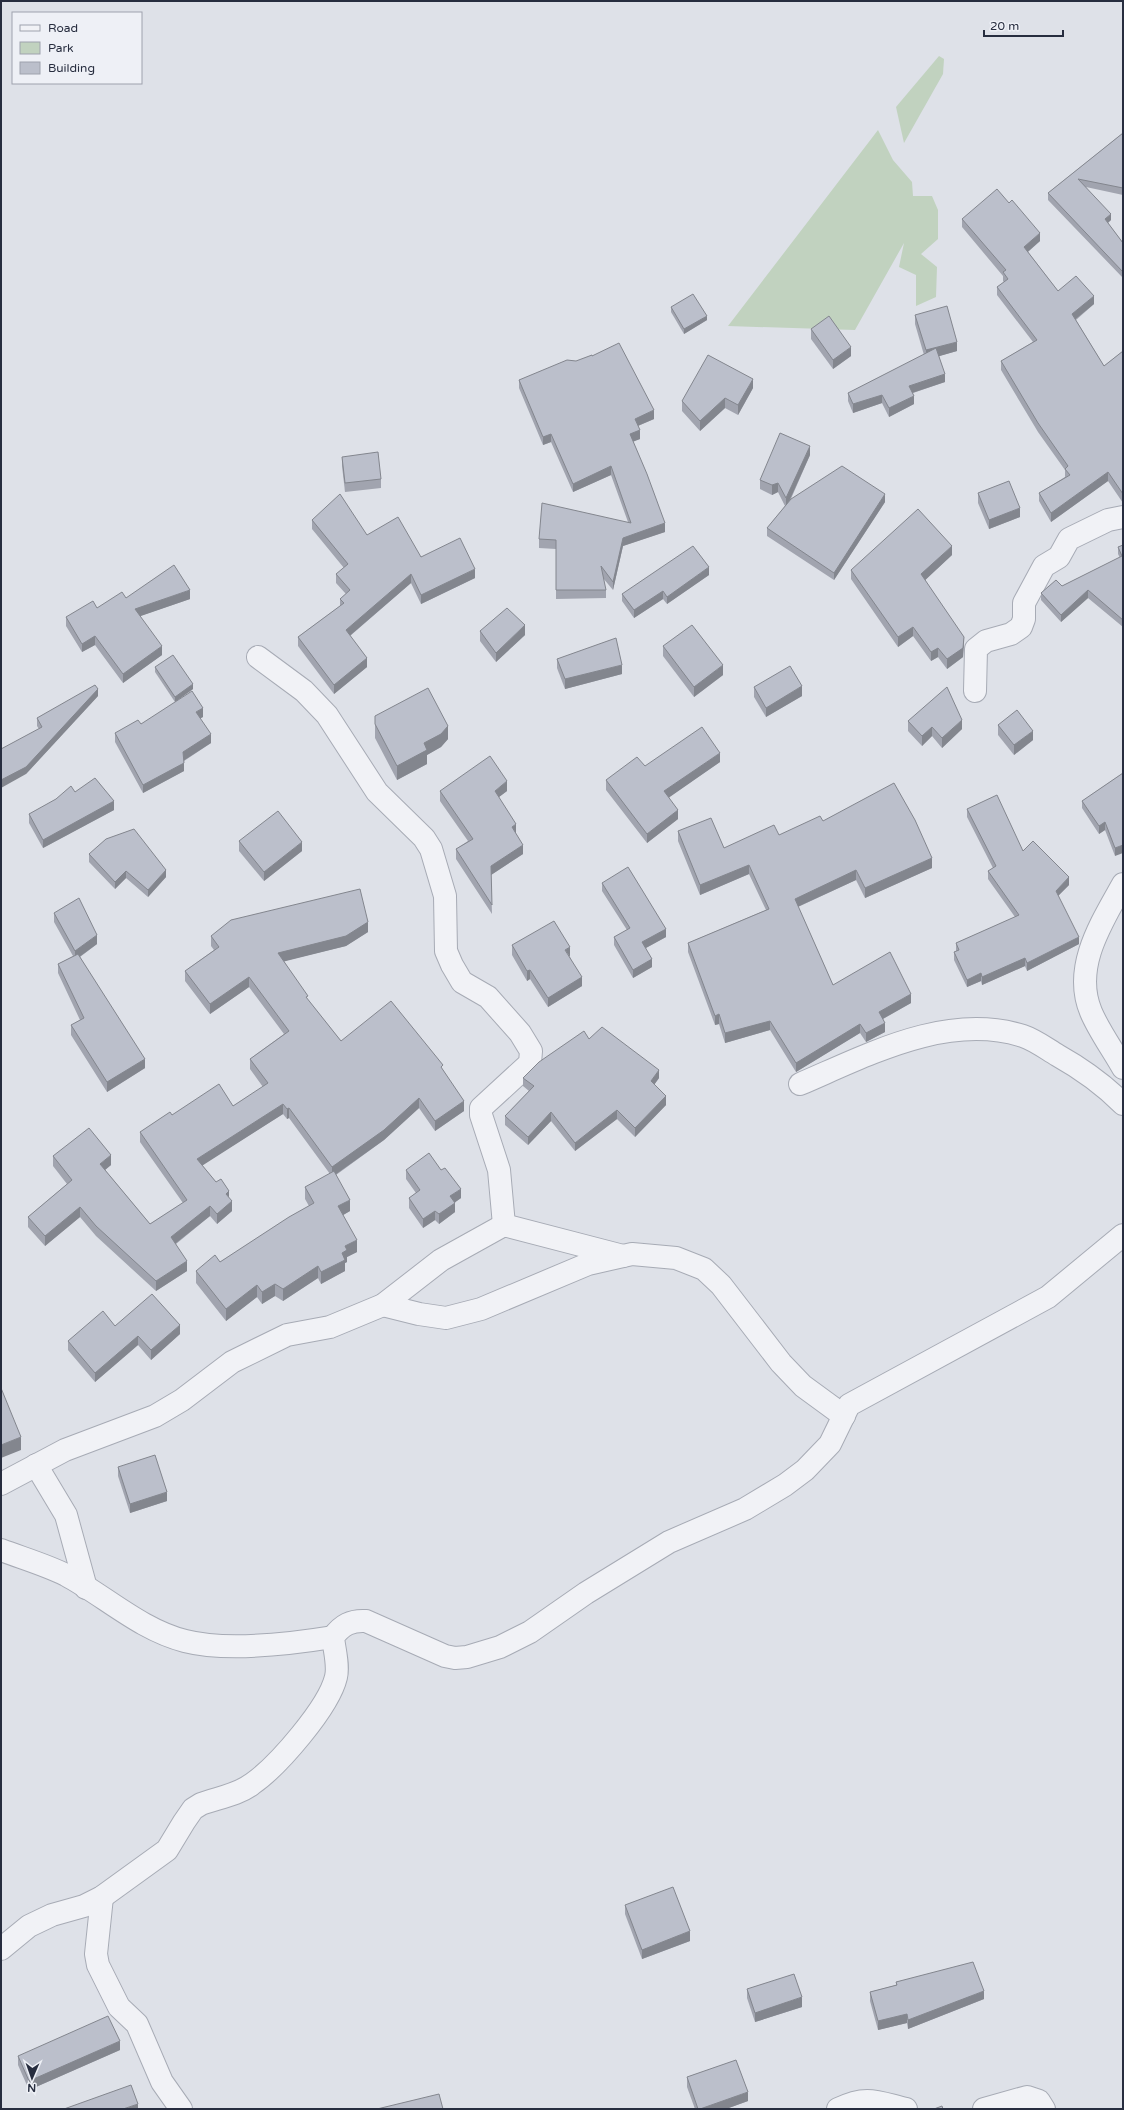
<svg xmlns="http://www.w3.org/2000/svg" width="1124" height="2110" font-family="'Varela Round',sans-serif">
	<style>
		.green { fill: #c1d2bf }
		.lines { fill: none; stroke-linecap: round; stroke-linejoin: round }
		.minor-casing { stroke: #a7abb5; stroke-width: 24 }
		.minor { stroke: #f1f2f6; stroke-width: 22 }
		.wall { fill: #a1a4af }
		.shaded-wall { fill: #83868e }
		.building { fill: #bbbfcb; stroke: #83868e }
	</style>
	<rect width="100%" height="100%" fill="#dee1e8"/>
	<!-- green -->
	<g class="green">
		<polygon points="939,56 944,59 943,74 904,143 896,107"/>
		<polygon points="878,130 893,160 912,182 913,196 932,196 938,210 938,239 921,254 937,267 936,297 916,306 916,275 899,267 904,243 855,330 728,326"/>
	</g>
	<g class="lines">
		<!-- minor casing -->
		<g class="minor-casing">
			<g id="minor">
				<polyline points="258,657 304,691 327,715 377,792 424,838 431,849 445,896 446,951 452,965 462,982 488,997 520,1033 531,1051 530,1063 481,1108 481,1115 499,1170 504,1225"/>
				<polyline points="975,691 976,649 986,641 1011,634 1021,627 1024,619 1024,603 1044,566 1059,557 1069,539 1108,520 1123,517"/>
				<path d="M 1123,884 C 1102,922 1072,967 1091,1012 C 1099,1031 1113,1050 1123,1068"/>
				<path d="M 800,1084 C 868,1055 947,1012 1023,1036 C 1035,1040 1047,1049 1057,1055 C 1082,1069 1103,1084 1123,1104"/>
				<polyline points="383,1305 419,1314 446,1318 481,1309 588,1264 632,1254 676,1258 704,1269 721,1285 781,1363 803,1386 844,1416"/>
				<polyline points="36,1465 66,1515 86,1588"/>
				<polyline points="1,1484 65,1450 155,1416 182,1400 232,1362 287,1335 330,1327 383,1305 441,1260 504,1225 623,1256"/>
				<path d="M 1,1550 C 22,1558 46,1565 66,1575 C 105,1596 141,1630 185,1641 C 228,1652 290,1644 333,1637"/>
				<polyline points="102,1897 96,1954 98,1965 119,2007 137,2024 162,2082 181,2109"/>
				<path d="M 1,1949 L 29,1926 L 52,1915 L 84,1906 L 102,1897 L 167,1850 L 184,1822 L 193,1809 L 201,1804 C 217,1798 238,1795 252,1784 C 278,1766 329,1707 336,1677 C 339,1665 334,1649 333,1637 C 342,1625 351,1620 366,1621 L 445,1656 L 455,1658 L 467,1657 L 500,1647 L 530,1632 L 586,1593 L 669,1542 L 745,1509 L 785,1485 L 805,1470 L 830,1444 L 849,1405 L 1048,1297 L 1123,1235"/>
				<path d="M 838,2109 C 867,2095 877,2102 906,2109"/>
				<polyline points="984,2109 1027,2097 1039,2101 1044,2109"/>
			</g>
		</g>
		<!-- minor -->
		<use href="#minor" class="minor"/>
	</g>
	<!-- wall -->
	<g class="wall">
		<polygon points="1123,133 1123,195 1086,187 1111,220 1108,223 1123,243 1123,278 1048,200 1048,193"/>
		<polygon points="962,219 1040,241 1028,252 1058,291 1094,304 1076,320 1104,366 1123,351 1123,503 1108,481 1051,522 1039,501 1039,493 1065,477 1065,470 1038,432 1001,370 1001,361 1033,342 997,295 997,287 1004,282 1003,281 1003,276 962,227"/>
		<polygon points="671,307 707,320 684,334 671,312"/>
		<polygon points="915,315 957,351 939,356 945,382 913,393 914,404 889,417 882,403 853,413 848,401 848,393 924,355 915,324"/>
		<polygon points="811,329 851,356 833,369 811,339"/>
		<polygon points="592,356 654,419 638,426 640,439 633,441 665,532 623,546 613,590 603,578 606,590 606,598 556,599 556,549 539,548 539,539 628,522 611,475 573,492 551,442 543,445 519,388 519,380"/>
		<polygon points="753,388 738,415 725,408 700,431 682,411 682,401"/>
		<polygon points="810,455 790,501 885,502 834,580 767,536 767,528 785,506 778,492 772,495 760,489 760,480"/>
		<polygon points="342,457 381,479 381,488 345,492 342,466"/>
		<polygon points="978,493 1020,517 989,529 978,503"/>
		<polygon points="312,520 367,535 475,578 421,604 411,583 350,636 367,667 334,694 298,646 298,637 340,606 340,599 346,594 336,583 336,574 344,568 312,529"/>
		<polygon points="1123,545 1123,627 1088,598 1061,622 1041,600 1041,593 1062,586 1120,558 1118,554 1118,547"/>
		<polygon points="952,555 925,580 964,646 963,657 947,669 938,657 931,661 913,636 898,647 851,579 851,570"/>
		<polygon points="709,575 667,604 663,599 634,618 622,601 622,594"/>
		<polygon points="126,598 190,599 140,616 162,655 123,683 95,645 82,652 66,626 66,617 97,608"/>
		<polygon points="480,631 525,635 496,662 480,641"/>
		<polygon points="663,646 723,675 694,697 663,656"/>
		<polygon points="557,659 622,674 565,689 557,668"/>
		<polygon points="155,667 193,689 175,702 155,672"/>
		<polygon points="754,687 802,696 766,717 754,697"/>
		<polygon points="98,696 26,774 39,729 37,726 37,718"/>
		<polygon points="203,717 200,718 211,743 184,761 184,771 143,793 115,742 115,733 141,724"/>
		<polygon points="908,721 962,729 942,748 932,736 922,746 908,731"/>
		<polygon points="375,724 448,739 441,747 427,755 427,764 397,780 375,738"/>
		<polygon points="998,725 1033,740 1014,755 998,735"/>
		<polygon points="720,762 669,797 678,819 647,843 606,790 606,780 645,766"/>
		<polygon points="1123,773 1115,856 1105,830 1099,834 1082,808 1082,801"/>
		<polygon points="440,791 507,791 499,797 516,834 523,854 491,875 492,914 456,859 456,849 468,841 440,801"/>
		<polygon points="75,792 114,810 43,848 29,823 29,814"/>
		<polygon points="967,809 1069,885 1058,896 1079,944 1027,971 1025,966 982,985 981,981 967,987 954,960 954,952 956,952 956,943 1015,917 988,879 988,871 993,868 967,817"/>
		<polygon points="823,821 932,868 865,898 856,880 798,907 833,985 911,1003 883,1019 885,1032 866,1042 860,1033 796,1072 770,1030 725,1043 719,1024 715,1025 688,952 688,943 766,910 749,874 700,895 678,841 678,831 724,848 779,835"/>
		<polygon points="239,841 302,851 264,881 239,851"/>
		<polygon points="89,854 166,877 148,897 126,878 115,889 89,862"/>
		<polygon points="602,883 666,937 646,948 652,967 633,978 614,945 614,937 627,930 602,891"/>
		<polygon points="54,913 97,944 80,957 145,1068 107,1092 71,1035 71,1025 80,1020 58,973 58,964 73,956 54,922"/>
		<polygon points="368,932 346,946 284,961 308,1000 341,1041 443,1070 464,1111 435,1131 419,1108 384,1140 336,1175 350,1211 343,1215 357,1252 347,1257 347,1262 345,1263 345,1271 321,1284 318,1278 283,1301 275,1296 262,1304 257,1297 226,1321 196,1283 196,1271 220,1262 309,1206 305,1199 305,1187 330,1174 289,1118 287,1119 283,1114 202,1165 229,1198 232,1211 217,1224 210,1216 176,1244 187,1271 156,1291 96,1236 80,1217 45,1246 28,1227 28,1217 67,1184 53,1166 53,1156 111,1165 105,1170 150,1224 183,1203 140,1142 140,1132 172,1115 233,1106 263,1087 250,1069 250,1059 284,1034 249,987 210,1014 185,981 185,971 214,950 211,946 211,936"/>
		<polygon points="512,945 570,957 582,986 548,1007 530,979 527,981 512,955"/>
		<polygon points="589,1039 659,1078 654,1085 666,1105 635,1137 617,1119 575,1151 551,1121 528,1145 505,1125 505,1116 529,1091 523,1086 523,1078"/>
		<polygon points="406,1170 461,1198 455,1202 455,1212 439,1224 435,1220 423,1228 409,1208 409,1198 416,1193 406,1179"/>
		<polygon points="115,1326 180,1334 151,1360 138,1345 95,1382 68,1350 68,1341"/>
		<polygon points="118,1467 167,1501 130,1513 118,1476"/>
		<polygon points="625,1905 690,1941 642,1959 625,1914"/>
		<polygon points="896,1982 984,1999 908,2029 907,2023 878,2030 870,2001 870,1992 896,1985"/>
		<polygon points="747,1989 802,2007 755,2022 747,1998"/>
		<polygon points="120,2050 29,2090 18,2065 18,2056"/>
		<polygon points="687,2077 748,2101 726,2109 695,2109 687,2087"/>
	</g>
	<!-- shaded-wall -->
	<g class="shaded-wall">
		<polygon points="1111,214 1111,220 1105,225 1105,219"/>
		<polygon points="1040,233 1040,241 1024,255 1024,247"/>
		<polygon points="1094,296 1094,304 1072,322 1072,314"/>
		<polygon points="707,316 707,320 684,334 684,329"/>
		<polygon points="957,342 957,351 926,360 926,350"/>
		<polygon points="851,347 851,356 833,369 833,360"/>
		<polygon points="945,374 945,382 909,394 909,386"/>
		<polygon points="753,379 753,388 738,415 738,405"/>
		<polygon points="882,395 882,403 853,413 853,404"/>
		<polygon points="914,396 914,404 889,417 889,408"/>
		<polygon points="725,398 725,408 700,431 700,421"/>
		<polygon points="654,410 654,419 635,427 635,419"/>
		<polygon points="640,430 640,439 630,443 630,434"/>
		<polygon points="551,434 551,442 543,445 543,437"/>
		<polygon points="810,446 810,455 786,508 786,498"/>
		<polygon points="611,466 611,475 573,492 573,484"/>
		<polygon points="1108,472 1108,481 1051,522 1051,513"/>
		<polygon points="778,483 778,492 772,495 772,485"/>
		<polygon points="885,494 885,502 834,580 834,573"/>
		<polygon points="1020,508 1020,517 989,529 989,520"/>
		<polygon points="665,523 665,532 623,546 613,590 613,582 623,538"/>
		<polygon points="952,546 952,555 921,584 921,574"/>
		<polygon points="709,567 709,575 667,604 667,597"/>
		<polygon points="475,569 475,578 421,604 421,595"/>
		<polygon points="411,574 411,583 346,639 346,630"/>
		<polygon points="190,590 190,599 135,618 135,609"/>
		<polygon points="1088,590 1088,598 1061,622 1061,615"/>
		<polygon points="663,591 663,599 634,618 634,610"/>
		<polygon points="525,625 525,635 496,662 496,653"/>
		<polygon points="913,627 913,636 898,647 898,637"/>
		<polygon points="95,636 95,645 82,652 82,644"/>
		<polygon points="964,637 963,657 947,669 947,659"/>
		<polygon points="162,646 162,655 123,683 123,674"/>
		<polygon points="938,648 938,657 931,661 931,652"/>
		<polygon points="367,658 367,667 334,694 334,685"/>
		<polygon points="622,665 622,674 565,689 565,679"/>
		<polygon points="723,665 723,675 694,697 694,687"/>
		<polygon points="193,684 193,689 175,702 175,697"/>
		<polygon points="802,686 802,696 766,717 766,708"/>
		<polygon points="98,689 98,696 26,774 1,788 1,780"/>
		<polygon points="203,708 203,717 196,721 196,712"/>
		<polygon points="962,720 962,729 942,748 942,738"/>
		<polygon points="448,726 448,739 441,747 427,755 427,764 397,780 397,766 424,743"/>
		<polygon points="932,727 932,736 922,746 922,736"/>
		<polygon points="1033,731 1033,740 1014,755 1014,745"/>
		<polygon points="211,734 211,743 183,761 183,752"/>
		<polygon points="720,753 720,762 664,801 664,791"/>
		<polygon points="184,763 184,771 143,793 143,785"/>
		<polygon points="507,781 507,791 495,800 495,791"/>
		<polygon points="114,801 114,810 43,848 43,840"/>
		<polygon points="678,810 678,819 647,843 647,834"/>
		<polygon points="1105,822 1105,830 1099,834 1099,826"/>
		<polygon points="516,824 516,834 512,827"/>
		<polygon points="302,842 302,851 264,881 264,872"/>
		<polygon points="523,845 523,854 491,875 491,866"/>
		<polygon points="1123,845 1123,853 1115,856 1115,848"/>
		<polygon points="932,858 932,868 865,898 865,888"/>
		<polygon points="749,865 749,874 700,895 700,885"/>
		<polygon points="166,870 166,877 148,897 148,890"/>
		<polygon points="856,870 856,880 795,908 795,899"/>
		<polygon points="126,871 126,878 115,889 115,882"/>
		<polygon points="1069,877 1069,885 1056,898 1056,891"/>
		<polygon points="368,922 368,932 346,946 278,963 278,953"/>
		<polygon points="666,929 666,937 642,950 642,942"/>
		<polygon points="97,935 97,944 75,960 75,951"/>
		<polygon points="1079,937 1079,944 1027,971 1027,963"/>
		<polygon points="570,947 570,957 565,950"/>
		<polygon points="1025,958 1025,966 982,985 982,977"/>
		<polygon points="652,959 652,967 633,978 633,970"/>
		<polygon points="530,970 530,979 527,981 527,971"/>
		<polygon points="981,973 981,981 967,987 967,980"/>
		<polygon points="249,977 249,987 210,1014 210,1004"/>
		<polygon points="582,977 582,986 548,1007 548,998"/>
		<polygon points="911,994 911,1003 879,1021 879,1012"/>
		<polygon points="719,1014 719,1024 715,1025 715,1016"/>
		<polygon points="770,1021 770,1030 725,1043 725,1033"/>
		<polygon points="885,1023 885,1032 866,1042 866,1033"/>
		<polygon points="860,1024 860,1033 796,1072 796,1063"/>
		<polygon points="145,1059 145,1068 107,1092 107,1082"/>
		<polygon points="659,1070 659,1078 651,1089 651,1081"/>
		<polygon points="666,1096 666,1105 635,1137 635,1128"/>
		<polygon points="419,1098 419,1108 384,1140 332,1177 332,1167"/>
		<polygon points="464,1101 464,1111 435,1131 435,1121"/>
		<polygon points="283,1104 283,1114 197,1169 197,1159"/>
		<polygon points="289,1108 289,1118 287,1119 287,1109"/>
		<polygon points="617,1110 617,1119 575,1151 575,1143"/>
		<polygon points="551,1112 551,1121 528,1145 528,1137"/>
		<polygon points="111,1155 111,1165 100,1174 100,1164"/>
		<polygon points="461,1189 461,1198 450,1206 450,1196"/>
		<polygon points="229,1191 229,1200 226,1194"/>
		<polygon points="350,1200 350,1211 338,1218 338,1206"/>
		<polygon points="232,1201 232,1211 217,1224 217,1214"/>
		<polygon points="455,1203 455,1212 439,1224 439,1214"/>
		<polygon points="210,1206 210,1216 171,1247 171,1237"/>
		<polygon points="80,1207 80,1217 45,1246 45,1236"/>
		<polygon points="435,1211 435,1220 423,1228 423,1219"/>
		<polygon points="357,1240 357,1252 347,1257 347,1262 345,1263 345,1271 321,1284 321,1272 342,1253 345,1246"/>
		<polygon points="187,1261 187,1271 156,1291 156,1281"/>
		<polygon points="318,1266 318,1278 283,1301 283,1289"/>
		<polygon points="275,1284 275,1296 262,1304 262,1292"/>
		<polygon points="257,1285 257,1297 226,1321 226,1309"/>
		<polygon points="180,1325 180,1334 151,1360 151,1350"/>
		<polygon points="138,1336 138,1345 95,1382 95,1373"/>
		<polygon points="21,1437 21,1450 1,1458 1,1445"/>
		<polygon points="167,1492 167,1501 130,1513 130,1504"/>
		<polygon points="690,1931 690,1941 642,1959 642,1950"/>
		<polygon points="984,1991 984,1999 908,2029 908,2020"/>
		<polygon points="802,1997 802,2007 755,2022 755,2013"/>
		<polygon points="907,2014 907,2023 878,2030 878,2021"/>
		<polygon points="120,2041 120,2050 29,2090 29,2081"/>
		<polygon points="748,2092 748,2101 726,2109 700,2109"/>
		<polygon points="138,2104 138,2109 123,2109"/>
	</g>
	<!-- building -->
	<g class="building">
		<polygon points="1123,133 1123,188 1078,179 1111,214 1105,219 1123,243 1123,272 1048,193"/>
		<polygon points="997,189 1009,203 1012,200 1040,233 1024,247 1058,291 1076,276 1094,296 1072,314 1104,366 1123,351 1123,494 1108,472 1051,513 1039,493 1070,475 1065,469 1068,466 1038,423 1001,361 1037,340 997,287 1008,279 1003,272 1006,270 962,219"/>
		<polygon points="693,294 707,316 684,329 671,307"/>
		<polygon points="947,306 957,342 926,350 915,315"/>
		<polygon points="829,316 851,347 833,360 811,329"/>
		<polygon points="619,343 654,410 635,419 640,430 630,434 647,474 665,523 623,538 613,582 601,566 606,590 556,590 556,540 539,539 542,503 631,523 611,466 573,484 551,434 543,437 519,380 567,360 576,361 592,355 592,356"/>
		<polygon points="936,348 945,374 909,386 914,396 889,408 882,395 853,404 848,393"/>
		<polygon points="708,355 753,379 738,405 725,398 700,421 682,401"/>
		<polygon points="780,433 810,446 786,498 778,483 772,485 760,480"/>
		<polygon points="378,452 381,479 345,483 342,457"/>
		<polygon points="842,466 885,494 834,573 767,528 791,499"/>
		<polygon points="1009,481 1020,508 989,520 978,493"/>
		<polygon points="340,494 367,535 398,517 421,557 460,538 475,569 421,595 411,574 346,630 367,658 334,685 298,637 344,603 340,599 350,590 336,574 348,564 312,520"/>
		<polygon points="918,509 952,546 921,574 964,637 963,648 947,659 938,648 931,652 913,627 898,637 851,570"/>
		<polygon points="1123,545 1123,620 1088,590 1061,615 1041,593 1056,580 1062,586 1122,556 1118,547"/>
		<polygon points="693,546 709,567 667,597 663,591 634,610 622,594"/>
		<polygon points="174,565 190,590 135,609 162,646 123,674 95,636 82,644 66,617 93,601 97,608 122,592 126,598"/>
		<polygon points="507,608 525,625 496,653 480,631"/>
		<polygon points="692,625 723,665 694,687 663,646"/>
		<polygon points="616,638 622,665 565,679 557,659"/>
		<polygon points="173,655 193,684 175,697 155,667"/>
		<polygon points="790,666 802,686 766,708 754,687"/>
		<polygon points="95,685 98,689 26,767 1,780 1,749 42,727 37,718"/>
		<polygon points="947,687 962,720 942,738 932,727 922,736 908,721"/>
		<polygon points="428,688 448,726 441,734 424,743 427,750 397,766 375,724 375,716"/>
		<polygon points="192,691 203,708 196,712 211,734 183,752 184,763 143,785 115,733 138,720 141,724"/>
		<polygon points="1017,710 1033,731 1014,745 998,725"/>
		<polygon points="702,727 720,753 664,791 678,810 647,834 606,780 637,757 645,766"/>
		<polygon points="490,756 507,781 495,791 516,824 512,827 523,845 491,866 492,905 456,849 473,839 440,791"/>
		<polygon points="1123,773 1123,845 1115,848 1105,822 1099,826 1082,801"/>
		<polygon points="95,778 114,801 43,840 29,814 56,799 71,786 75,792"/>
		<polygon points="894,783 915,820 932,858 865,888 856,870 795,899 833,985 890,952 911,994 879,1012 885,1023 866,1033 860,1024 796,1063 770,1021 725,1033 719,1014 715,1016 688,943 769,909 749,865 700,885 678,831 711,818 724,848 774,825 779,835 820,816 823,821"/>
		<polygon points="997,795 1023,851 1033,841 1069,877 1056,891 1079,937 1027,963 1025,958 982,977 981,973 967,980 954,952 959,950 956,943 1019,915 988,871 996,866 967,809"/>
		<polygon points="278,811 302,842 264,872 239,841"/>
		<polygon points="134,829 166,870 148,890 126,871 115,882 89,854 106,839"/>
		<polygon points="628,867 666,929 642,942 652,959 633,970 614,937 630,928 602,883"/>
		<polygon points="360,889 368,922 346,936 278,953 308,996 306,997 341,1041 391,1001 443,1065 441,1067 464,1101 435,1121 419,1098 384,1130 332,1167 289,1108 287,1109 283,1104 197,1159 216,1182 221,1179 229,1191 226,1194 232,1201 217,1214 210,1206 171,1237 187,1261 156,1281 96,1226 80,1207 45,1236 28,1217 72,1180 53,1156 89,1128 111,1155 100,1164 150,1224 187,1200 140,1132 170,1112 172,1115 219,1084 233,1106 268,1083 250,1059 289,1031 249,977 210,1004 185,971 219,947 211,936 231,920"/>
		<polygon points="79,898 97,935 75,951 54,913"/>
		<polygon points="554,921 570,947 565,950 582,977 548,998 530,970 527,971 512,945"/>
		<polygon points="78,954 145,1059 107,1082 71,1025 84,1018 58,964"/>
		<polygon points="602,1027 659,1070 651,1081 666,1096 635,1128 617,1110 575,1143 551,1112 528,1137 505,1116 534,1086 523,1078 539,1062 584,1031 589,1039"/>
		<polygon points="429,1153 441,1170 445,1168 461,1189 450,1196 455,1203 439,1214 435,1211 423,1219 409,1198 420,1190 406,1170"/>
		<polygon points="334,1171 350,1200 338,1206 357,1240 345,1246 347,1250 342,1253 345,1260 321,1272 318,1266 283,1289 275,1284 262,1292 257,1285 226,1309 196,1271 215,1255 220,1262 289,1217 314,1203 305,1187"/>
		<polygon points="152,1294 180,1325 151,1350 138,1336 95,1373 68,1341 103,1311 115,1326"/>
		<polygon points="1,1388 21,1437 1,1445"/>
		<polygon points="155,1455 167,1492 130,1504 118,1467"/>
		<polygon points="673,1887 690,1931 642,1950 625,1905"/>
		<polygon points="973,1962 984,1991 908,2020 907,2014 878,2021 870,1992 897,1985 896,1982"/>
		<polygon points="794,1974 802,1997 755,2013 747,1989"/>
		<polygon points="108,2016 120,2041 29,2081 18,2056"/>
		<polygon points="736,2060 748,2092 700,2109 698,2109 687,2077"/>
		<polygon points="131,2085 138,2104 123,2109 64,2109"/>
		<polygon points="439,2094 443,2109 377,2109"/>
		<polygon points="942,2106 943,2109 934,2109"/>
	</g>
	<!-- border -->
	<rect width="1124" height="2110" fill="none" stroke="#272d3f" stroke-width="4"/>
	<!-- legend -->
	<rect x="12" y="12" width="130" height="72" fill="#eef0f6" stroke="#9ea2ad"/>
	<rect x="20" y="25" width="20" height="6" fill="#f1f2f6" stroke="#9ea2ad"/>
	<text x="48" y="32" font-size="12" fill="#272d3f">Road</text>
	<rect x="20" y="42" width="20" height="12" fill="#c1d2bf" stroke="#9ea2ad"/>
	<text x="48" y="52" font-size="12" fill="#272d3f">Park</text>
	<rect x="20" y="62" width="20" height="12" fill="#bbbfcb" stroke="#9ea2ad"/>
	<text x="48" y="72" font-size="12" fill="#272d3f">Building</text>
	<!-- north arrow -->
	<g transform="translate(32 2078) rotate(182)" stroke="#eef0f6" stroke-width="3" paint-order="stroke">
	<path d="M0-3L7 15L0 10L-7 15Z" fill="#272d3f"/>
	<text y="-6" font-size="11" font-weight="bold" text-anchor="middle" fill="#272d3f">N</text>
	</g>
	<!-- scale -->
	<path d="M984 30v6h79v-6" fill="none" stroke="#272d3f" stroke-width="2"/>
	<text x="990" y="30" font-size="12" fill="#272d3f" stroke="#eef0f6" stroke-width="3" paint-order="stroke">20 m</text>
</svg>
